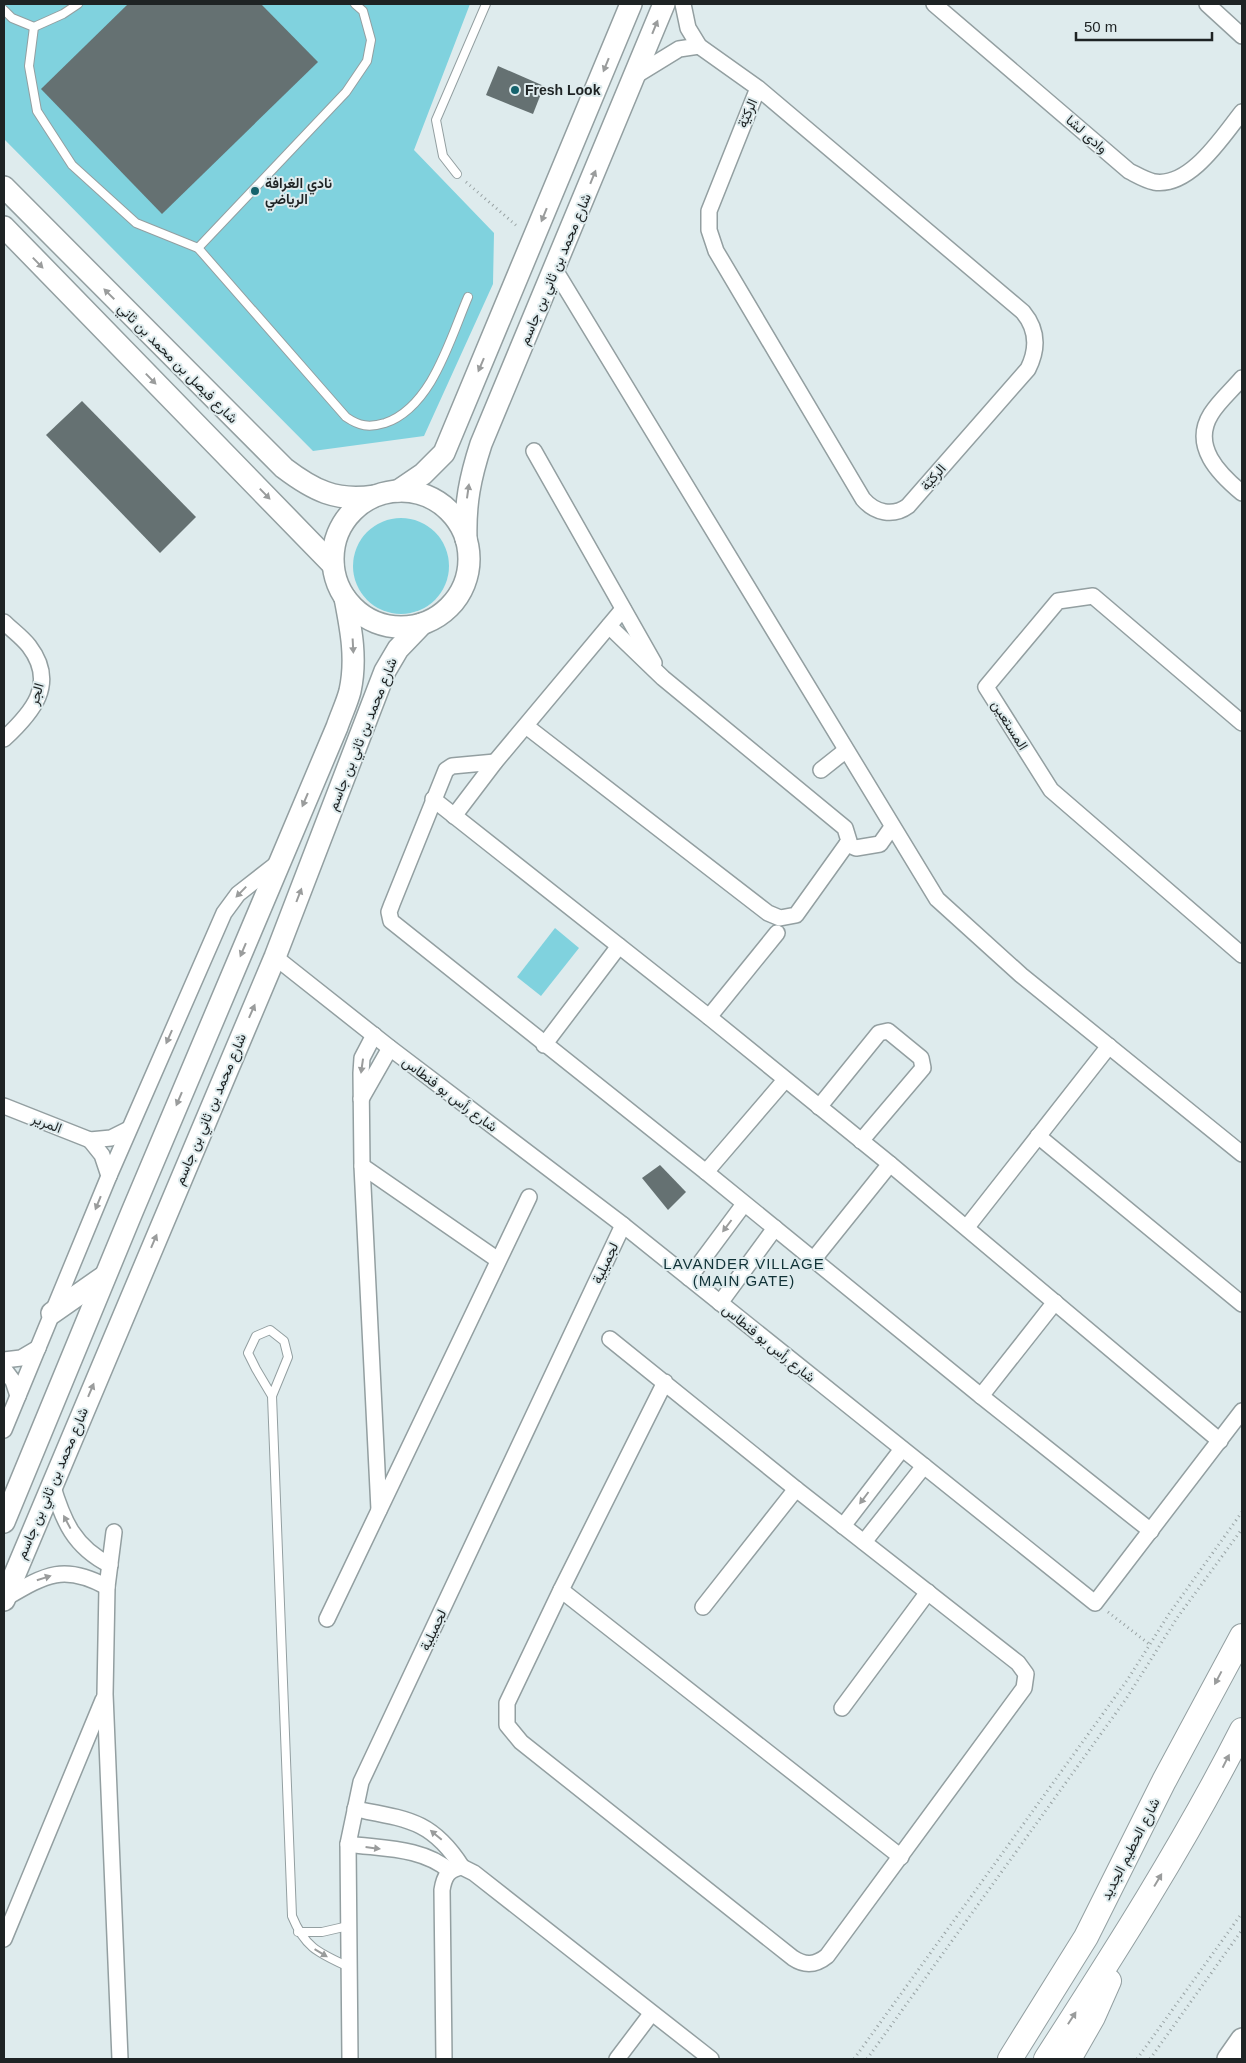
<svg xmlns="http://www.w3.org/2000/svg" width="1246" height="2063" font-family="Helvetica,Vazirmatn,sans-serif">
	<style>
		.green { fill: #80d2de }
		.building { fill: #657172 }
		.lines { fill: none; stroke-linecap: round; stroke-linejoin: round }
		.lane-casing { stroke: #939fa1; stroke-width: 10 }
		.street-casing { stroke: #939fa1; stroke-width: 18 }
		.secondary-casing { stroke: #939fa1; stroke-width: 24 }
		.primary-casing { stroke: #939fa1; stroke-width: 26 }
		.path { stroke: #99a3a4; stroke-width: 3; stroke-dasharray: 1 4; stroke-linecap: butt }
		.lane { stroke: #fff; stroke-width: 8 }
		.street { stroke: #fff; stroke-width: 15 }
		.secondary { stroke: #fff; stroke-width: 21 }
		.primary { stroke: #fff; stroke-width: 24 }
		.oneway { fill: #9a9c9c }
		.poi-dot { fill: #15626c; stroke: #deebed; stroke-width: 2 }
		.labels { text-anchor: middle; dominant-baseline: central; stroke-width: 4; stroke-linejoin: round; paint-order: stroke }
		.poi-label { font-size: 14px; font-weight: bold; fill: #1e2324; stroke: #deebed; text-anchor: start }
		.street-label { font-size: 14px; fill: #1e2324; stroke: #deebed }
		.neighbourhood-label { font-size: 15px; letter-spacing: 1px; fill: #103237; stroke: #deebed }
	</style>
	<rect width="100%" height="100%" fill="#deebed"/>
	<!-- green -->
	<g class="green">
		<polygon points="4,4 470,4 414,150 494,233 493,284 424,436 313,451 4,139"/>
		<circle cx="401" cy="566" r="48"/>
		<polygon points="555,928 579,948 541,996 517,977"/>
	</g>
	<!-- building -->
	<g class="building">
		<polygon points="128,4 261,4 318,62 162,214 41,89"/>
		<polygon points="498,66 544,86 533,114 486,95"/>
		<polygon points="82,401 196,517 160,553 46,435"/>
		<polygon points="660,1165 686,1192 668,1210 642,1178"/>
	</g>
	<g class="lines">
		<!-- lane casing -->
		<g class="lane-casing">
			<g id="lane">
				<polyline points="4,10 12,18 34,27 63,14 78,4"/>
				<path d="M 34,27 L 29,66 L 37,111 L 72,165 L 136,223 L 198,248 L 346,417 C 359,426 369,428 385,423 C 432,407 450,339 468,297"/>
				<polyline points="457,174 443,156 436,120 486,4"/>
				<polyline points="198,248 346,92 367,61 371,40 363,11 355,4"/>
				<path d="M 272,1396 L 256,1369 L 248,1353 L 256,1336 L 270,1330 L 284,1341 L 288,1357 L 272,1396 L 292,1916 C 305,1948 319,1953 349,1967"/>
				<polyline points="298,1932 322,1932 348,1926"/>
			</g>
		</g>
		<!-- street casing -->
		<g class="street-casing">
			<g id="street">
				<path d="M 683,4 L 688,28 L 699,46 L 758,88 L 1023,312 C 1038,330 1038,349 1028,369 L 908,506 C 893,517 875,513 863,499 L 716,251 L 709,230 L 709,211 L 758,88"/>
				<path d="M 934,4 L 1129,171 C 1137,175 1145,180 1154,182 C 1190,188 1222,137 1242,112"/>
				<polyline points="1207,4 1242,36"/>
				<polyline points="635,76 679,49 699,46"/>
				<polyline points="555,270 937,899 1021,975 1242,1154"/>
				<path d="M 1242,378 C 1232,390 1219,401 1211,414 C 1191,446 1219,474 1242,493"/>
				<polyline points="534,451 654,663"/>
				<path d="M 4,622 C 12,630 22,637 29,646 C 58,684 32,713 4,739"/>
				<polyline points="1242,723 1093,596 1058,601 986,687 1051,790 1242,955"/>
				<polyline points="526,726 768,913 780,918 796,915 849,841 845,828 663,678 609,626"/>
				<polyline points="495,762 452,766 446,770 392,904 389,912 391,921 706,1172 981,1396 1151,1531"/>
				<polyline points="821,770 845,751"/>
				<polyline points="433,799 709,1017 890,1164 1220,1441"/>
				<polyline points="454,816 495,762 623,609"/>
				<polyline points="847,844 856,848 880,844 892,827"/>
				<polyline points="275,957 390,1048 623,1225 1095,1603 1242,1411"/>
				<polyline points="709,1017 777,933"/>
				<polyline points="374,1035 362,1058 361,1073 362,1166 379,1510"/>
				<polyline points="544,1045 619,946"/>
				<polyline points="361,1099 390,1048"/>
				<polyline points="4,1106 90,1140 111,1138 129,1129"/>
				<polyline points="819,1107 879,1033 888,1031 921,1058 923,1068 861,1141"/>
				<polyline points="1038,1136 1242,1304"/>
				<polyline points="90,1140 102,1155 109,1176"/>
				<polyline points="362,1166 498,1260"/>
				<polyline points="706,1172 785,1080"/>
				<polyline points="967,1227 1109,1046"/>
				<polyline points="813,1260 890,1164"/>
				<polyline points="689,1278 744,1204"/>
				<polyline points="720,1303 775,1228"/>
				<path d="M 610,1339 L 796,1489 L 1018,1663 L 1026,1674 L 1024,1688 L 827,1956 C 816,1965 805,1966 793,1958 L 521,1742 L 507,1725 L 507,1703 L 561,1590 L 665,1382"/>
				<polyline points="4,1360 21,1358 38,1348"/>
				<polyline points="4,1369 13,1381 18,1396"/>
				<polyline points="981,1396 1055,1302"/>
				<polyline points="4,1430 109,1176 224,913 238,894 279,862"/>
				<path d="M 52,1484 C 63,1521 74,1547 110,1565"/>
				<polyline points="843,1526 902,1449"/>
				<polyline points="114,1532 107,1587 105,1694 120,2059"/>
				<polyline points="864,1542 924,1466"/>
				<polyline points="561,1590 901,1857"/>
				<path d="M 4,1599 C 45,1575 63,1563 107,1587"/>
				<polyline points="703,1607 796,1489"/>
				<polyline points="327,1619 529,1197"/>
				<polyline points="842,1708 928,1592"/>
				<path d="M 355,1809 C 407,1819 432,1820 462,1867"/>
				<path d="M 348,1844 C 383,1849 422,1847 450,1871"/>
				<polyline points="4,1939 103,1700"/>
				<polyline points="350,2059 348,1844 361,1782 623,1225"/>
				<path d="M 444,2059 L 442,1890 C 444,1877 448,1869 462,1867 L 474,1873 L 711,2059"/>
				<polyline points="617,2059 651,2014"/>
			</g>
		</g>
		<!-- secondary casing -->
		<g class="secondary-casing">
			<g id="secondary">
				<path d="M 4,187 L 284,468 C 313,490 336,502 374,496"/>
				<polyline points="4,227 333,565"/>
				<circle cx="401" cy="559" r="68"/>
				<polyline points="398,491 423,474 444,453 631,4"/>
				<path d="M 466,539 C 465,503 470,478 481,444 L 664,4"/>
				<polyline points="52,1313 105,1276"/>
				<path d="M 4,1522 L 132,1212 L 337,727 C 341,715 347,703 350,691 C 357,659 351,629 345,598"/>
				<polyline points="4,1600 275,957 385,671 398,649 422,624"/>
				<polyline points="1228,2059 1242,2039"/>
			</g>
		</g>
		<!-- primary casing -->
		<g class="primary-casing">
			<g id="primary">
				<polyline points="1010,2059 1086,1937 1164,1781 1242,1636"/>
				<path d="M 1046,2059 C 1115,1952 1184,1844 1242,1730"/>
				<polyline points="1069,2059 1093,2017 1109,1981"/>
			</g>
		</g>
		<!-- path -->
		<g class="path">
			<polyline points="466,182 518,227"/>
			<polyline points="1108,1612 1149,1644"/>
			<polyline points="854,2059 1128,1679 1169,1614 1242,1512"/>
			<polyline points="867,2059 1126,1699 1177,1618 1242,1529"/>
			<polyline points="1137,2059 1242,1913"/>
			<polyline points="1150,2059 1242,1930"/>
		</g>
		<!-- lane -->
		<use href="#lane" class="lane"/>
		<!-- street -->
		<use href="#street" class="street"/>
		<!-- secondary -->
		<use href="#secondary" class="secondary"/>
		<!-- primary -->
		<use href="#primary" class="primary"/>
	</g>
	<!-- one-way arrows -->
	<defs><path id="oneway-solid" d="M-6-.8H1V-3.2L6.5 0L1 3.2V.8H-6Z" transform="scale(1.25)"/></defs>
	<g class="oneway">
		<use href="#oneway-solid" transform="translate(655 27) rotate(-68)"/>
		<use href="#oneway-solid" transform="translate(606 65) rotate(112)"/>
		<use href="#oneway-solid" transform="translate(593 177) rotate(-68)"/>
		<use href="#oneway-solid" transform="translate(544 215) rotate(112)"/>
		<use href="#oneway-solid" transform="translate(38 263) rotate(46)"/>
		<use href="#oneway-solid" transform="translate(109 294) rotate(-135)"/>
		<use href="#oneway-solid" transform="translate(481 365) rotate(113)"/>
		<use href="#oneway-solid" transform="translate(151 379) rotate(46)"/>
		<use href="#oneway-solid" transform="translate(468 491) rotate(-82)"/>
		<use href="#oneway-solid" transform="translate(265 494) rotate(46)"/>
		<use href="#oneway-solid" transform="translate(353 646) rotate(87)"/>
		<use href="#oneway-solid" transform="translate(305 800) rotate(113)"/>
		<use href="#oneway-solid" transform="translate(241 892) rotate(134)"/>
		<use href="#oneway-solid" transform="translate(299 895) rotate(-69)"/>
		<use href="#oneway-solid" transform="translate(243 950) rotate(113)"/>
		<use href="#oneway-solid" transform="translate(252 1011) rotate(-66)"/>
		<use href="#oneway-solid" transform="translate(169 1037) rotate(114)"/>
		<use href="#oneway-solid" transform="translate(362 1066) rotate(98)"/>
		<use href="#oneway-solid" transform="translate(179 1099) rotate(113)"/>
		<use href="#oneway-solid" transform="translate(98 1203) rotate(112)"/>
		<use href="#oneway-solid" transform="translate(727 1226) rotate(127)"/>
		<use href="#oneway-solid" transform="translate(154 1241) rotate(-67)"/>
		<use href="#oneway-solid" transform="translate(91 1390) rotate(-67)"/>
		<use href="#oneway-solid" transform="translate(864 1498) rotate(127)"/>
		<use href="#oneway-solid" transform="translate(67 1522) rotate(-118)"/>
		<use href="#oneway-solid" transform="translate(44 1578) rotate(-17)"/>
		<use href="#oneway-solid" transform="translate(1218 1678) rotate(118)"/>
		<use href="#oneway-solid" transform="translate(1226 1761) rotate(-63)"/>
		<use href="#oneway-solid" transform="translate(436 1835) rotate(-140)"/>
		<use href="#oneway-solid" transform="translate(373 1848) rotate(7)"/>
		<use href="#oneway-solid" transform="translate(1158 1880) rotate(-59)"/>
		<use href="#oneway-solid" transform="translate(321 1953) rotate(31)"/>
		<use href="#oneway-solid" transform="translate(1072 2018) rotate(-57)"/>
	</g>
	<!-- markers -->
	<g class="poi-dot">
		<circle cx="515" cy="90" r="5"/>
		<circle cx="255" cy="191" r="5"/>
	</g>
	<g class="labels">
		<!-- poi labels -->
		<g class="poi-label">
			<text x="525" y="90">Fresh Look</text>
			<text x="265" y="183">نادي الغرافة<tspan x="265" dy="16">الرياضي</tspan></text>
		</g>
		<!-- street labels -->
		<g class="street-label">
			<text transform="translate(747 113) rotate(-67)">الركيّة</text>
			<text transform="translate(1087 134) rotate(41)">وادى لشا</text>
			<text transform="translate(555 269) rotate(-67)">شارع محمد بن ثاني بن جاسم</text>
			<text transform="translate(178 363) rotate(45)">شارع فيصل بن محمد بن ثاني</text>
			<text transform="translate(933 477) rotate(-49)">الركيّة</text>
			<text transform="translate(36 694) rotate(-74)">الجر</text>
			<text transform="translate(1010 725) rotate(58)">المستعين</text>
			<text transform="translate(362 734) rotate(-68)">شارع محمد بن ثاني بن جاسم</text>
			<text transform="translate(450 1094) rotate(37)">شارع رأس بو فنطاس</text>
			<text transform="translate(210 1109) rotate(-67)">شارع محمد بن ثاني بن جاسم</text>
			<text transform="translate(47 1123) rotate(21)">المرير</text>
			<text transform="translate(605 1263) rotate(-65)">لجميلية</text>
			<text transform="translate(769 1343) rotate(39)">شارع رأس بو فنطاس</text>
			<text transform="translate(52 1483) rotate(-67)">شارع محمد بن ثاني بن جاسم</text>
			<text transform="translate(433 1630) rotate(-65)">لجميلية</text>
			<text transform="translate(1130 1849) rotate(-63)">شارع الحطيم الجديد</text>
		</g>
		<!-- neighbourhood labels -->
		<g class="neighbourhood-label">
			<text x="744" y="1263">LAVANDER VILLAGE<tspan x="744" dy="17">(MAIN GATE)</tspan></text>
		</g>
	</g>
	<!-- border -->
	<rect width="1246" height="2063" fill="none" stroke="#1e2324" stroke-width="10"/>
	<!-- scale -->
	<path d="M1076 32v8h136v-8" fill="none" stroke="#1e2324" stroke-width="2.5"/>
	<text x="1084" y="32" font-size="15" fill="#1e2324" stroke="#deebed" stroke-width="4" paint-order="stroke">50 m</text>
</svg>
